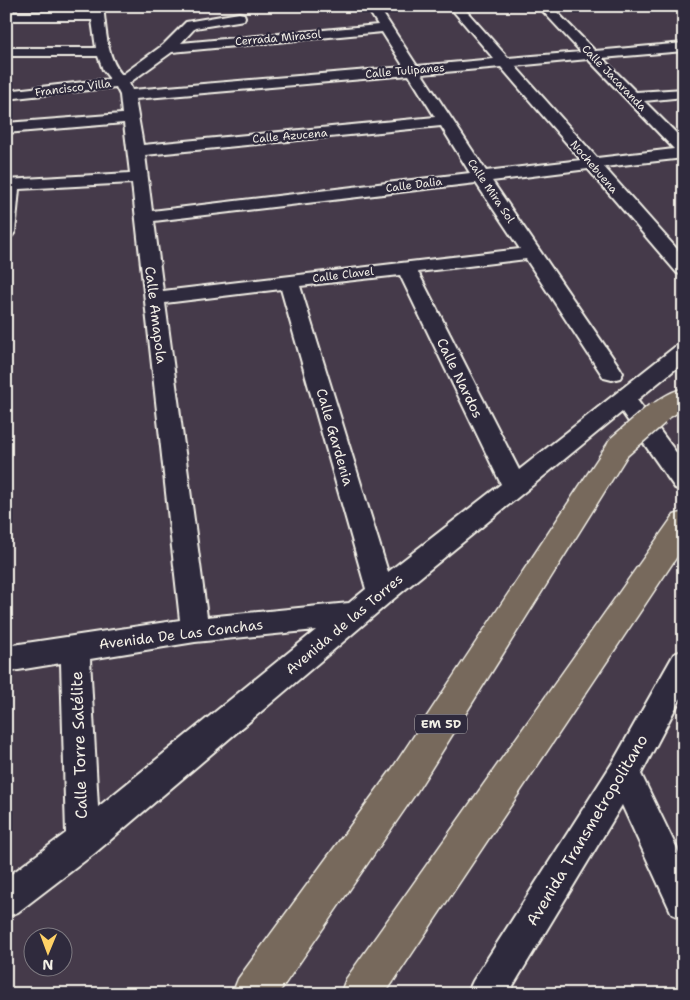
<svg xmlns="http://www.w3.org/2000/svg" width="690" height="1000" font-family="'Shantell Sans',sans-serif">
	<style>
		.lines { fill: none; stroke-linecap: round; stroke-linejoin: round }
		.minor-casing { stroke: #f4f1e8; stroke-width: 4 }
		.highway-casing { stroke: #f4f1e8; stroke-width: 3 }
		.minor { fill: #2f2a3d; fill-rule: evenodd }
		.highway { fill: #77695c; fill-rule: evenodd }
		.highway-bridge-casing { stroke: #f4f1e8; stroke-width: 27; stroke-linecap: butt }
		.highway-bridge { stroke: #77695c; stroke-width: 24 }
		.labels { text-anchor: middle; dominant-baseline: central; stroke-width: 4.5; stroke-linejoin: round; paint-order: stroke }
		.far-street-label { font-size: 11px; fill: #f4f1e8; stroke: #2f2a3d }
		.shield { fill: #2f2a3d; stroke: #b9b5b5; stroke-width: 1 }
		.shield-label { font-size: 12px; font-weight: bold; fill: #f4f1e8 }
		.street-label { font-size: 14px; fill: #f4f1e8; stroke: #2f2a3d }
		.near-street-label { font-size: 16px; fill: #f4f1e8; stroke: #2f2a3d }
	</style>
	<rect width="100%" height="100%" fill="#453a4a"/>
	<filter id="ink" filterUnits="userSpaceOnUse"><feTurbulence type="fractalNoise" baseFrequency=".02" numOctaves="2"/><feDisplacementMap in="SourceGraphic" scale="10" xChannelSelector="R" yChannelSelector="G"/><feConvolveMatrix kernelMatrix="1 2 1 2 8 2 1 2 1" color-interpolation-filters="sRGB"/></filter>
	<g filter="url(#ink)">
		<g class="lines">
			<!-- minor casing -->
			<g class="minor-casing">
				<g id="minor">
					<path d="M 91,6 L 103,6 C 106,29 106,57 122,75 L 163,45 L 186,22 L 239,13 L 244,14 L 245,17 L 244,20 L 195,28 L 181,43 L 378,25 L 366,6 L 378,6 L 417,66 L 494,59 L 449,6 L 462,6 L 508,58 L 581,52 L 538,6 L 551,6 L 595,51 L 684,43 L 684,51 L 602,58 L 636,92 L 684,89 L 684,97 L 644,101 L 684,141 L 684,158 L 604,167 L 684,257 L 684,275 L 677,273 L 588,169 L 492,181 L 620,368 L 623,373 L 620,378 L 612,380 L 604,378 L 526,259 L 418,272 L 519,470 L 676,346 L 684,344 L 684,362 L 637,400 L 684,463 L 684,491 L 675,488 L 622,412 L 391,601 L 95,853 L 18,912 L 6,917 L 6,878 L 66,833 L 61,663 L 6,672 L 6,646 L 180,620 L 132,183 L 19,189 L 15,232 L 12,236 L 6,237 L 6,180 L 130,173 L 124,123 L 6,133 L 6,123 L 122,114 L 120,95 L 116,87 L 6,99 L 6,91 L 110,79 L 103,70 L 98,56 L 6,56 L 6,48 L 96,48 L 92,20 L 6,20 L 6,12 L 91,12 ZM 382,32 L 404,67 L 132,90 L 129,83 L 172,52 ZM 588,59 L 674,149 L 597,158 L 515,66 ZM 501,67 L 581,160 L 486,171 L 422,74 ZM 409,75 L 435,117 L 143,145 L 135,99 ZM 441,126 L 470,173 L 152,211 L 145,155 ZM 476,183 L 520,249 L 163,291 L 154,221 ZM 400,275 L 501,484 L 388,572 L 300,286 ZM 281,289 L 366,589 L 349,603 L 207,617 L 165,303 ZM 316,630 L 98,807 L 90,659 L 195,642 Z"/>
					<path d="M 612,6 L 642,6 C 635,12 619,12 612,6 Z"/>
					<polygon points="684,650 684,692 641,774 684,863 684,919 672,914 622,805 508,994 467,994 473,981 613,762 674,654"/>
				</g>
			</g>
			<!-- highway casing -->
			<g class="highway-casing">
				<g id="highway">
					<path d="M 684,388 L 684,408 C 672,416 663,424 648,420 L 644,414 C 652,402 670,392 684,388 Z"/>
					<polygon points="619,438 628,440 632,447 628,454 416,793 278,994 232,994 238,979 392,769 610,440"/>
					<polygon points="684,512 684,546 385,994 340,994 346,979 674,515"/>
				</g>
			</g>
			<!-- minor -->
			<use href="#minor" class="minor"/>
			<!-- highway -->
			<use href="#highway" class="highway"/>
			<!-- highway-bridge casing -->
			<g class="highway-bridge-casing">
				<polyline id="highway-bridge" points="619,447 657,414"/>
			</g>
			<!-- highway-bridge -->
			<use href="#highway-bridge" class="highway-bridge"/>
		</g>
	</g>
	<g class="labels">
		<!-- far-street labels -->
		<g class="far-street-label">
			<text transform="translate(278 38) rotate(-5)">Cerrada Mirasol</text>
			<text transform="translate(405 71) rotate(-5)">Calle Tulipanes</text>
			<text transform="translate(614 78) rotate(46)">Calle Jacaranda</text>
			<text transform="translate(73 88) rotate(-7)">Francisco Villa</text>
			<text transform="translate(290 136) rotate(-5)">Calle Azucena</text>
			<text transform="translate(594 167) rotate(49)">Nochebuena</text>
			<text transform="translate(414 185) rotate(-7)">Calle Dalia</text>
			<text transform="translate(491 191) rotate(56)">Calle Mira Sol</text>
			<text transform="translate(343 275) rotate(-7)">Calle Clavel</text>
		</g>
		<!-- shield labels -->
		<rect class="shield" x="415" y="714.5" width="52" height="19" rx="4"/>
		<g class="shield-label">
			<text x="441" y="724">EM 5D</text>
		</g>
		<!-- street labels -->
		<g class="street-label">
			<text transform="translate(156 315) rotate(83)">Calle Amapola</text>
			<text transform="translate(460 378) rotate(64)">Calle Nardos</text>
			<text transform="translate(335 437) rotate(74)">Calle Gardenia</text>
			<text transform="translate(344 624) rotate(-40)">Avenida de las Torres</text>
			<text transform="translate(181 634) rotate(-7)">Avenida De Las Conchas</text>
		</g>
		<!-- near-street labels -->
		<g class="near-street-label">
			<text transform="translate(79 745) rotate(-92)">Calle Torre Satélite</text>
			<text transform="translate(587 830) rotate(-59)">Avenida Transmetropolitano</text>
		</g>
	</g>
	<!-- margin -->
	<rect width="690" height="1000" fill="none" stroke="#2f2a3d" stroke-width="25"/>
	<rect x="12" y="12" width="665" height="975" fill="none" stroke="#f4f1e8" stroke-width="2" filter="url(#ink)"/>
	<!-- north arrow -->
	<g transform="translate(48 952) rotate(181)"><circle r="24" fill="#2f2a3d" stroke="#7e7a81"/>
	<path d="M0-4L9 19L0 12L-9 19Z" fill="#ffd166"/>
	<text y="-8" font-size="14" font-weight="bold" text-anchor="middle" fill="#f4f1e8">N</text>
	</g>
</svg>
